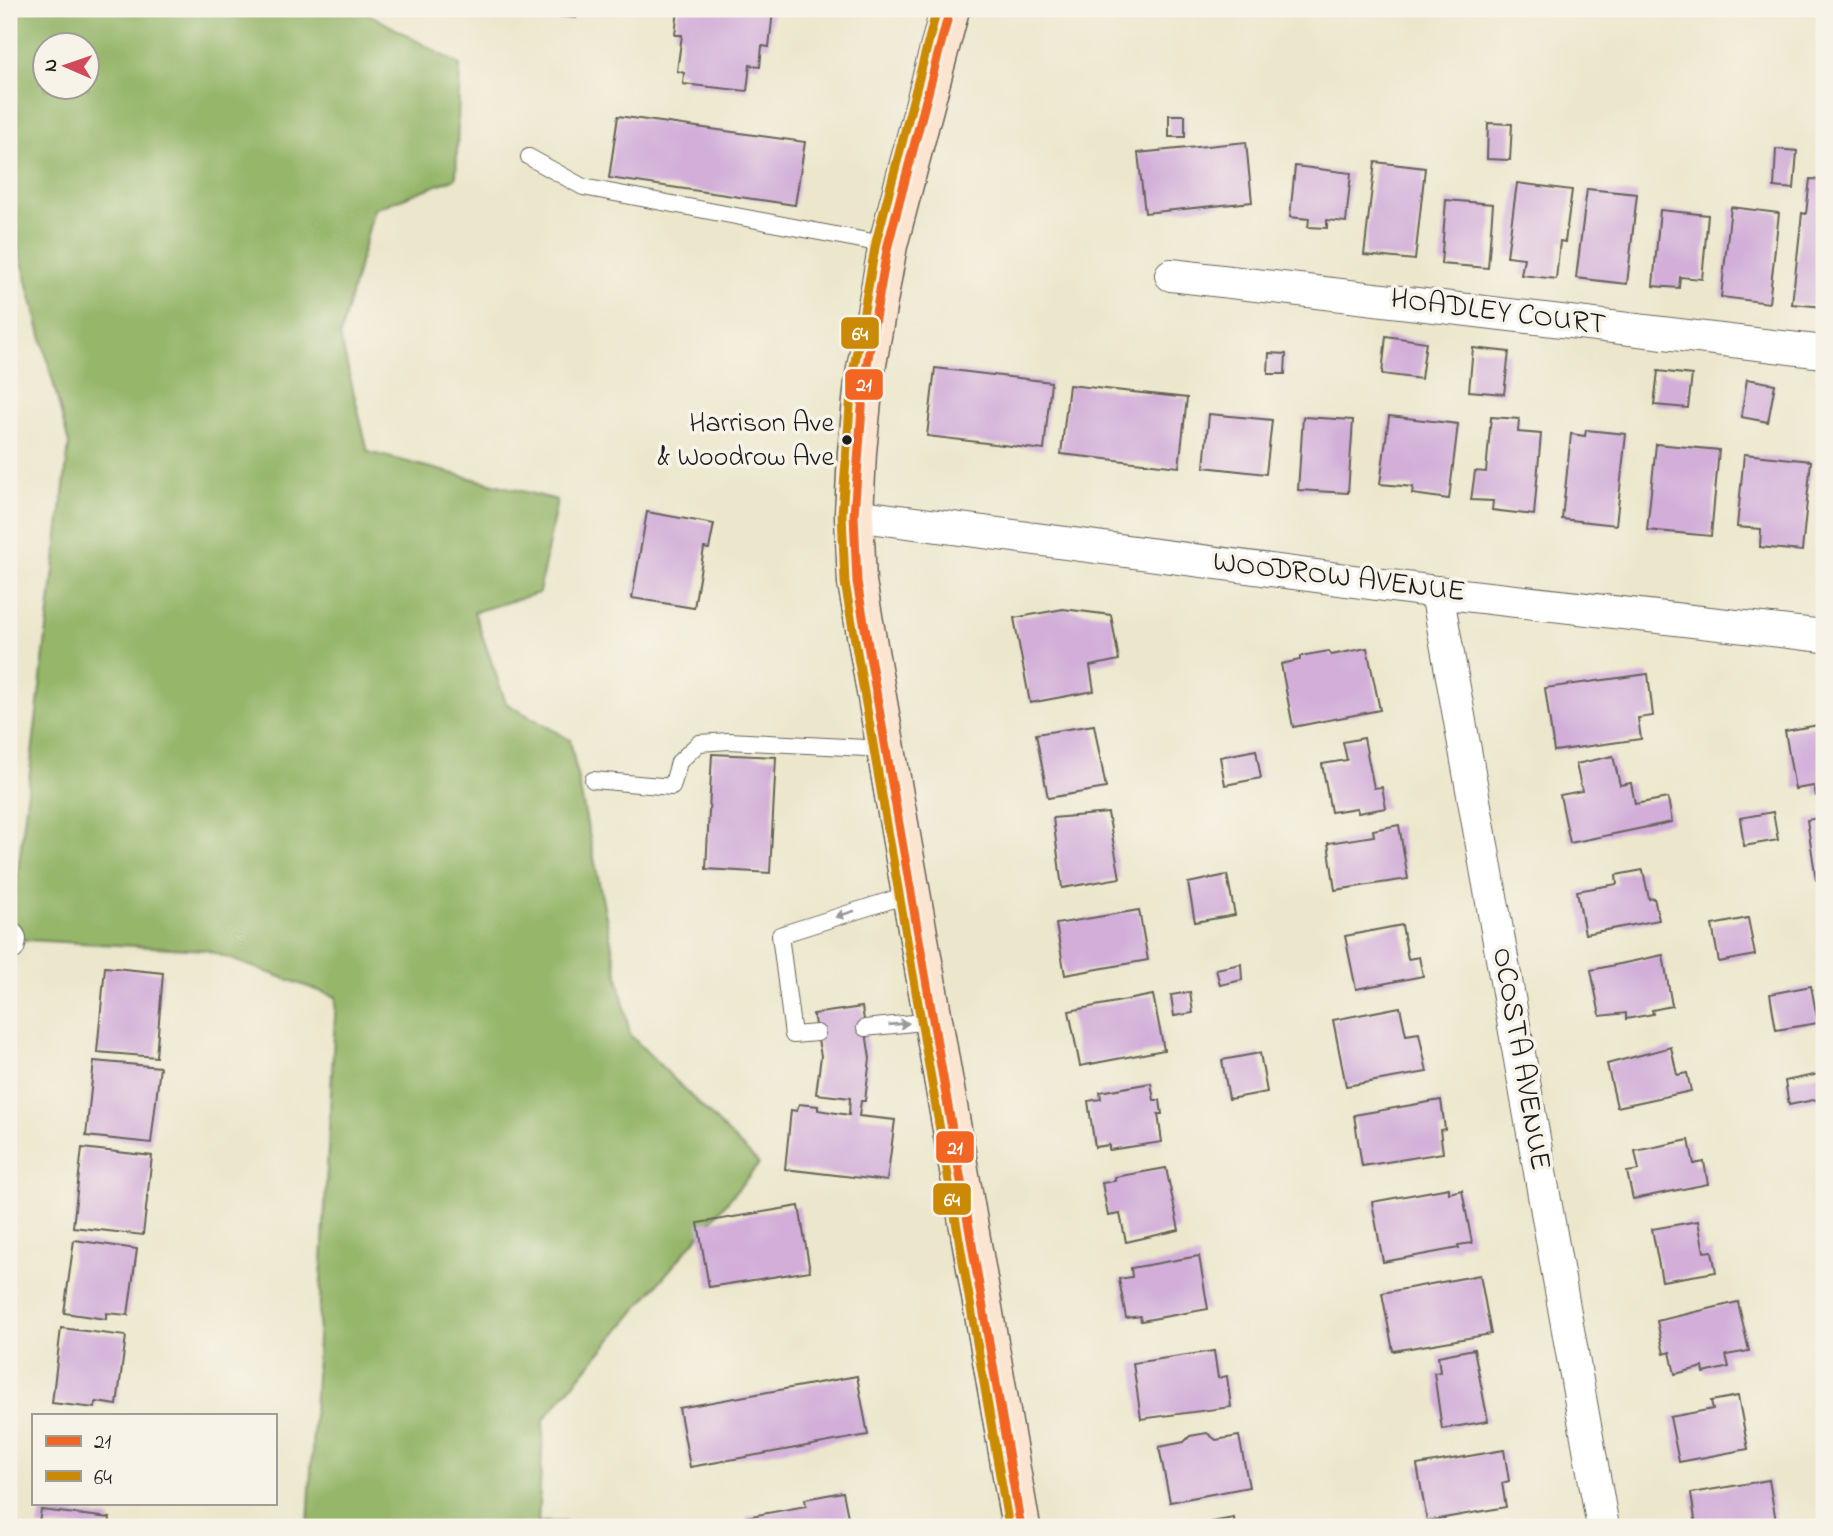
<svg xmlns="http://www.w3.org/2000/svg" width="1833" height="1536" font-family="'Indie Flower',sans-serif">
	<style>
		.forest { fill: #96b66a; stroke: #596943; stroke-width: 2; fill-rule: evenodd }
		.building { fill: #d2aed9 }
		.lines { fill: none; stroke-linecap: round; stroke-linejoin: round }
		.lane-casing { stroke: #65635a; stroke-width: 18 }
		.street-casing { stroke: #65635a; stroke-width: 34 }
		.secondary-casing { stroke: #65635a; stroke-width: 41 }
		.lane { stroke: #fff; stroke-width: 16 }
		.street { stroke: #fff; stroke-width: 32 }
		.secondary { stroke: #fce5d0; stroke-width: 38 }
		.bus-1-casing { stroke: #f7f3e8; stroke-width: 14 }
		.bus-2-casing { stroke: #f7f3e8; stroke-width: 14 }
		.bus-1 { stroke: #f26522; stroke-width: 9 }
		.bus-2 { stroke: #cb8a06; stroke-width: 9 }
		.oneway { fill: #999 }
		.bus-dot { fill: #1c1c1c; stroke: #f7f3e8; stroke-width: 2.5 }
		.labels { text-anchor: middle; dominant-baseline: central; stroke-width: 7; stroke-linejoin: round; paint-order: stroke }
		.bus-label { font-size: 28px; fill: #1c1c1c; stroke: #f7f3e8; text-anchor: end }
		.street-label { font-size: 30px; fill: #1c1c1c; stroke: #f7f3e8 }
		.line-badge { stroke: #f7f3e8; stroke-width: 2.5 }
		.badge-label { font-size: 19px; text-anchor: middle; font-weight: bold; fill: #fff }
	</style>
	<rect width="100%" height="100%" fill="#f7f3e8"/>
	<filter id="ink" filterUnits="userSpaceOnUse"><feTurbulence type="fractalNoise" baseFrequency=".0143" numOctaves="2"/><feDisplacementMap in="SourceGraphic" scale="14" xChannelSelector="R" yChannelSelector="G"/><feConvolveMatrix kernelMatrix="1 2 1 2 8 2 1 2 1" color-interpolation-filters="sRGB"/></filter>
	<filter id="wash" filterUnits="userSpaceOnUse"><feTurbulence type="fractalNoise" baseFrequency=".00686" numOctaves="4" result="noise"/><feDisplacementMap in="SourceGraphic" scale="28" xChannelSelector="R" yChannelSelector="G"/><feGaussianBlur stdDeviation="1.57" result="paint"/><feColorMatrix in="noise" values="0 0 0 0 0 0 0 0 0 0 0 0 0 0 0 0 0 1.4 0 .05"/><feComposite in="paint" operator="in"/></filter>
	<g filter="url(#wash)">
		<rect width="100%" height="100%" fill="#ece7cc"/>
		<!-- forest -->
		<path class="forest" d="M 9,9 L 360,9 L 460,65 L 456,178 L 374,209 L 340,336 L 368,452 L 557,500 L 539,593 L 474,612 L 506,703 L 570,740 L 630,1035 L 759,1164 L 544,1419 L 538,1522 L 619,1523 L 621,1527 L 308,1527 L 336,997 L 206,950 L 10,939 L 69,444 L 9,211 ZM 46,46 L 88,46 L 88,88 L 46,88 Z"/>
		<g id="blocks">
			<!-- building -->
			<g class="building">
				<polygon points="533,9 577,9 576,18 532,14"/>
				<polygon points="678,9 758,9 773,11 769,47 762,46 760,67 750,65 747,91 683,84 684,73 677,71 682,35 675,35"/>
				<polygon points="1772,9 1797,9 1797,13 1772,11"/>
				<rect x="1169" y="115" width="16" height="22"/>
				<polygon points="618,116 805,142 795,205 609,178"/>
				<polygon points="1488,123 1512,124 1510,160 1487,159"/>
				<polygon points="1246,142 1252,202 1145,213 1138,153"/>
				<polygon points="1776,149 1797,151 1794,189 1774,187"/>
				<polygon points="1375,162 1425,168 1415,260 1364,255"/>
				<polygon points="1295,166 1351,173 1346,222 1327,220 1327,228 1308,227 1309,219 1290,217"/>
				<polygon points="1810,179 1824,180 1824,307 1792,304 1802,213 1806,214"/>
				<polygon points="1517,183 1572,190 1565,242 1560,241 1556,279 1521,275 1524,258 1507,256"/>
				<polygon points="1587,189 1637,194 1627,284 1576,278"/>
				<polygon points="1446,200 1493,204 1488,268 1441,264"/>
				<polygon points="1731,207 1779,213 1769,303 1721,297"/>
				<polygon points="1660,210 1708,215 1702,279 1680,277 1679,288 1653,286"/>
				<polygon points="1386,336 1426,342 1421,379 1382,374"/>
				<polygon points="1473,348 1509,352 1504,394 1469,391"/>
				<polygon points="1269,353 1286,354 1285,374 1268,374"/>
				<polygon points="935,368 1051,382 1044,450 927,436"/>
				<polygon points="1658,371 1692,375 1688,408 1654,405"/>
				<polygon points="1747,379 1775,384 1768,422 1741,417"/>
				<polygon points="1069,385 1187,398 1179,467 1061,454"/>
				<polygon points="1209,414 1272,420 1266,474 1204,467"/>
				<polygon points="1389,416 1458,424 1449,499 1412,494 1413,487 1380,484"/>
				<polygon points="1303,417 1353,420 1348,493 1298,490"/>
				<polygon points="1491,417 1519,419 1518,432 1541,434 1534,515 1492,510 1493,501 1471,500 1475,471 1486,472"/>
				<polygon points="1586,430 1626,434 1616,525 1562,519 1571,434 1585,436"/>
				<polygon points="1656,444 1719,450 1711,536 1647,530"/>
				<polygon points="1744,454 1811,461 1802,551 1760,547 1761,529 1737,527"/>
				<polygon points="647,512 714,524 709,549 704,548 694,608 632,598"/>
				<polygon points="1063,609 1111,615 1119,660 1090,666 1094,691 1030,703 1014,618"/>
				<polygon points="1367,648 1380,710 1293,727 1281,664 1300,660 1300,656 1329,651 1331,655"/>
				<polygon points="1648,674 1653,716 1638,718 1641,739 1554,751 1545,688"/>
				<polygon points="1824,724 1824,795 1816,796 1814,786 1795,789 1785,731"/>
				<polygon points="1094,725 1106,788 1048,798 1036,734"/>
				<polygon points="1364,738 1374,788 1382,787 1386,808 1358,813 1357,808 1331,812 1322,764 1347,760 1343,742"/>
				<polygon points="1256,750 1261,778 1225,785 1220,757"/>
				<polygon points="712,754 776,757 770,873 706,869"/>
				<polygon points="1613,756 1620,785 1631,783 1635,804 1668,798 1672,822 1570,843 1560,795 1582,791 1576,764"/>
				<polygon points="1773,812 1778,840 1744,846 1740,818"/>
				<polygon points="1108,813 1120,878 1062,888 1053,818"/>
				<polygon points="1824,817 1824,879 1816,880 1807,820"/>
				<polygon points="1399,825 1408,879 1335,890 1328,843 1374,836 1373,830"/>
				<polygon points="1643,870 1649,899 1654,898 1659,920 1585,934 1577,891 1617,884 1616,875"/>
				<polygon points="1227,875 1235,915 1195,922 1188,883"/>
				<polygon points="1139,910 1148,960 1065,975 1056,924"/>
				<polygon points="1748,918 1755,955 1719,962 1712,925"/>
				<polygon points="1402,925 1408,959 1419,957 1423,976 1356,989 1345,936"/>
				<polygon points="1663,955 1672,1006 1652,1010 1653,1014 1626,1019 1626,1013 1600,1016 1591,970"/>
				<polygon points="1241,964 1242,980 1220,985 1216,969"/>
				<polygon points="105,967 163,973 156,1057 97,1052"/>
				<polygon points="1811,986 1818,1023 1776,1030 1770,994"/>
				<polygon points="1190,992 1193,1013 1174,1016 1171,995"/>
				<polygon points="1153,995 1164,1050 1080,1066 1069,1011"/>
				<polygon points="862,1007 870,1058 865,1101 861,1101 859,1116 895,1120 887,1181 785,1169 791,1110 797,1111 799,1104 818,1106 818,1110 849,1115 850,1098 816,1094 821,1056 813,1014"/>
				<polygon points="1400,1007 1406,1035 1419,1033 1427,1072 1346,1086 1333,1020"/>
				<polygon points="1671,1047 1677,1075 1687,1073 1691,1091 1617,1107 1607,1064"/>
				<polygon points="1260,1053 1267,1092 1229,1099 1222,1060"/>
				<polygon points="94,1061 160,1067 151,1143 86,1136"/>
				<polygon points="1824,1073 1824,1098 1789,1105 1785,1081"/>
				<polygon points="1151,1083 1154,1100 1160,1100 1162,1114 1158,1114 1162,1142 1109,1150 1109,1145 1095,1147 1088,1101 1101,1099 1100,1092"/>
				<polygon points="1441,1100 1445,1129 1440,1130 1443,1153 1362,1166 1354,1115"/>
				<polygon points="1689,1140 1694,1164 1704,1162 1708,1184 1633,1199 1627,1172 1639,1170 1635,1151"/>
				<polygon points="82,1148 152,1156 143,1235 73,1227"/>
				<polygon points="1166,1168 1179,1230 1126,1242 1120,1214 1108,1216 1102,1183 1115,1181 1115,1177"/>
				<polygon points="1449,1188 1449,1193 1462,1190 1472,1243 1458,1245 1459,1248 1383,1262 1372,1202"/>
				<polygon points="799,1206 810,1271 709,1287 698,1223"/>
				<polygon points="1698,1221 1704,1252 1712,1251 1716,1272 1662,1281 1652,1229"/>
				<polygon points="74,1240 137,1249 128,1315 106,1313 106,1319 64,1313"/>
				<polygon points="1199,1256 1208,1309 1141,1321 1140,1316 1126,1318 1119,1279 1132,1277 1131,1268"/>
				<polygon points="1480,1275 1491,1334 1393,1351 1382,1293"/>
				<polygon points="1738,1302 1749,1351 1726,1355 1729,1367 1704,1373 1703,1367 1675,1374 1670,1352 1664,1354 1657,1321"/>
				<polygon points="61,1328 126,1336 117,1405 96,1402 95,1408 52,1403"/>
				<polygon points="1474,1349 1488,1421 1442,1429 1434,1373 1440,1372 1438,1356"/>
				<polygon points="1214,1351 1218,1378 1227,1376 1231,1407 1141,1419 1133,1363"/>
				<polygon points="857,1376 868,1435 690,1467 679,1408"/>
				<polygon points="1738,1396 1748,1449 1679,1462 1670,1417 1713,1409 1711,1401"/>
				<polygon points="1207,1433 1216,1440 1239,1436 1249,1487 1170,1502 1159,1447 1184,1442 1190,1436"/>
				<polygon points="1504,1450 1509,1481 1502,1483 1506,1507 1427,1521 1417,1465"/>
				<polygon points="1769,1480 1777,1527 1696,1526 1691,1493"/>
				<polygon points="843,1492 850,1527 748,1527 746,1517 806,1506 805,1499"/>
				<polygon points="41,1510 110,1518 109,1527 38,1527"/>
				<polygon points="1234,1518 1235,1527 1212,1527 1211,1522"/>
			</g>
		</g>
	</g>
	<g filter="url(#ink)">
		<use href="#blocks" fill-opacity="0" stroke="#65635a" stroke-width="2"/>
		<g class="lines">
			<!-- lane casing -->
			<g class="lane-casing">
				<g id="lane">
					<polyline points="529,157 583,187 888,245"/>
					<polyline points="593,780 672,787 679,762 699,743 729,741 885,749"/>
					<polyline points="865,1028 932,1021"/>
					<polyline points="817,1033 793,1035 780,935 910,894"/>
				</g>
			</g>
			<!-- street casing -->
			<g class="street-casing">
				<g id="street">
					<polyline points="1171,275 1824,352"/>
					<polyline points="854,515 1437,592 1824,636"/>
					<polyline points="1437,592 1603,1527"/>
					<polyline points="9,945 10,939"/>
				</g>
			</g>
			<!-- secondary casing -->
			<g class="secondary-casing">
				<polyline id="secondary" points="950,9 888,245 864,381 857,452 854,515 857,582 1021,1527"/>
			</g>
			<!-- lane -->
			<use href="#lane" class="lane"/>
			<!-- street -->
			<use href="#street" class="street"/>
			<!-- secondary -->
			<use href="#secondary" class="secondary"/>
			<!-- bus-1 casing -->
			<g class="bus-1-casing">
				<polyline id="bus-1" points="950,9 888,245 864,381 854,515 857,582 1021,1527"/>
			</g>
			<!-- bus-2 casing -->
			<g class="bus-2-casing">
				<polyline id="bus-2" points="937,9 876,242 852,379 842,514 845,583 1009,1527"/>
			</g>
			<!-- bus-1 -->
			<use href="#bus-1" class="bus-1"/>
			<!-- bus-2 -->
			<use href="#bus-2" class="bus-2"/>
		</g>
		<!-- one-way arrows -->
		<defs><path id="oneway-solid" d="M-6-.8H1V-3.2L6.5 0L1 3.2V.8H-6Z" transform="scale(1.75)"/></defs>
		<g class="oneway">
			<use href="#oneway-solid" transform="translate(845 914) rotate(162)"/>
			<use href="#oneway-solid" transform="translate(899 1024) rotate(-5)"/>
		</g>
	</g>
	<!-- markers -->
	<circle class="bus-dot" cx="847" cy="440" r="6"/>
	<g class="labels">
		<!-- bus labels -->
		<g class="bus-label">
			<text x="834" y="424">Harrison Ave<tspan x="834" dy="34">&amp; Woodrow Ave</tspan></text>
		</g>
		<!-- street labels -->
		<g class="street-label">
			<text transform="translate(1498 313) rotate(7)">HOADLEY COURT</text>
			<text transform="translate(1339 578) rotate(7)">WOODROW AVENUE</text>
			<text transform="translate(1520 1059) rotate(80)">OCOSTA AVENUE</text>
		</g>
	</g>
	<g class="line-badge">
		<rect x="840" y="316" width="40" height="34" rx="7" fill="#cb8a06"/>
		<rect x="844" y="368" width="40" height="33" rx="7" fill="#f26522"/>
		<rect x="935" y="1130" width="40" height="34" rx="7" fill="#f26522"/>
		<rect x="932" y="1182" width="40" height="34" rx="7" fill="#cb8a06"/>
	</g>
	<g class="badge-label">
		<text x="860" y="340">64</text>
		<text x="864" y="391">21</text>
		<text x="955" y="1154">21</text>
		<text x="952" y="1206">64</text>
	</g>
	<!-- margin -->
	<rect width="1833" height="1536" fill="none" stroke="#f7f3e8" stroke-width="35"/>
	<!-- legend -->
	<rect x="32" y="1414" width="245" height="91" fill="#f7f3e8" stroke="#9f9d96" stroke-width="2"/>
	<rect x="46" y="1436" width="35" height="10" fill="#f26522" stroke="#9f9d96" stroke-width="2"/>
	<text x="94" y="1448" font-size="21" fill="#1c1c1c">21</text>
	<rect x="46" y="1471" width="35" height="10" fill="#cb8a06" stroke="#9f9d96" stroke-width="2"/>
	<text x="94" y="1484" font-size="21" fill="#1c1c1c">64</text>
	<!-- north arrow -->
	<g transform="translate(66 66) rotate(272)"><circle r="33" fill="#f7f3e8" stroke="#9f9d96" stroke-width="2"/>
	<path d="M0-5L12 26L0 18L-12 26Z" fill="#d1495b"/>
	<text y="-10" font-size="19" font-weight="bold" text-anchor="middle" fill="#1c1c1c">N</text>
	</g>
</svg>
